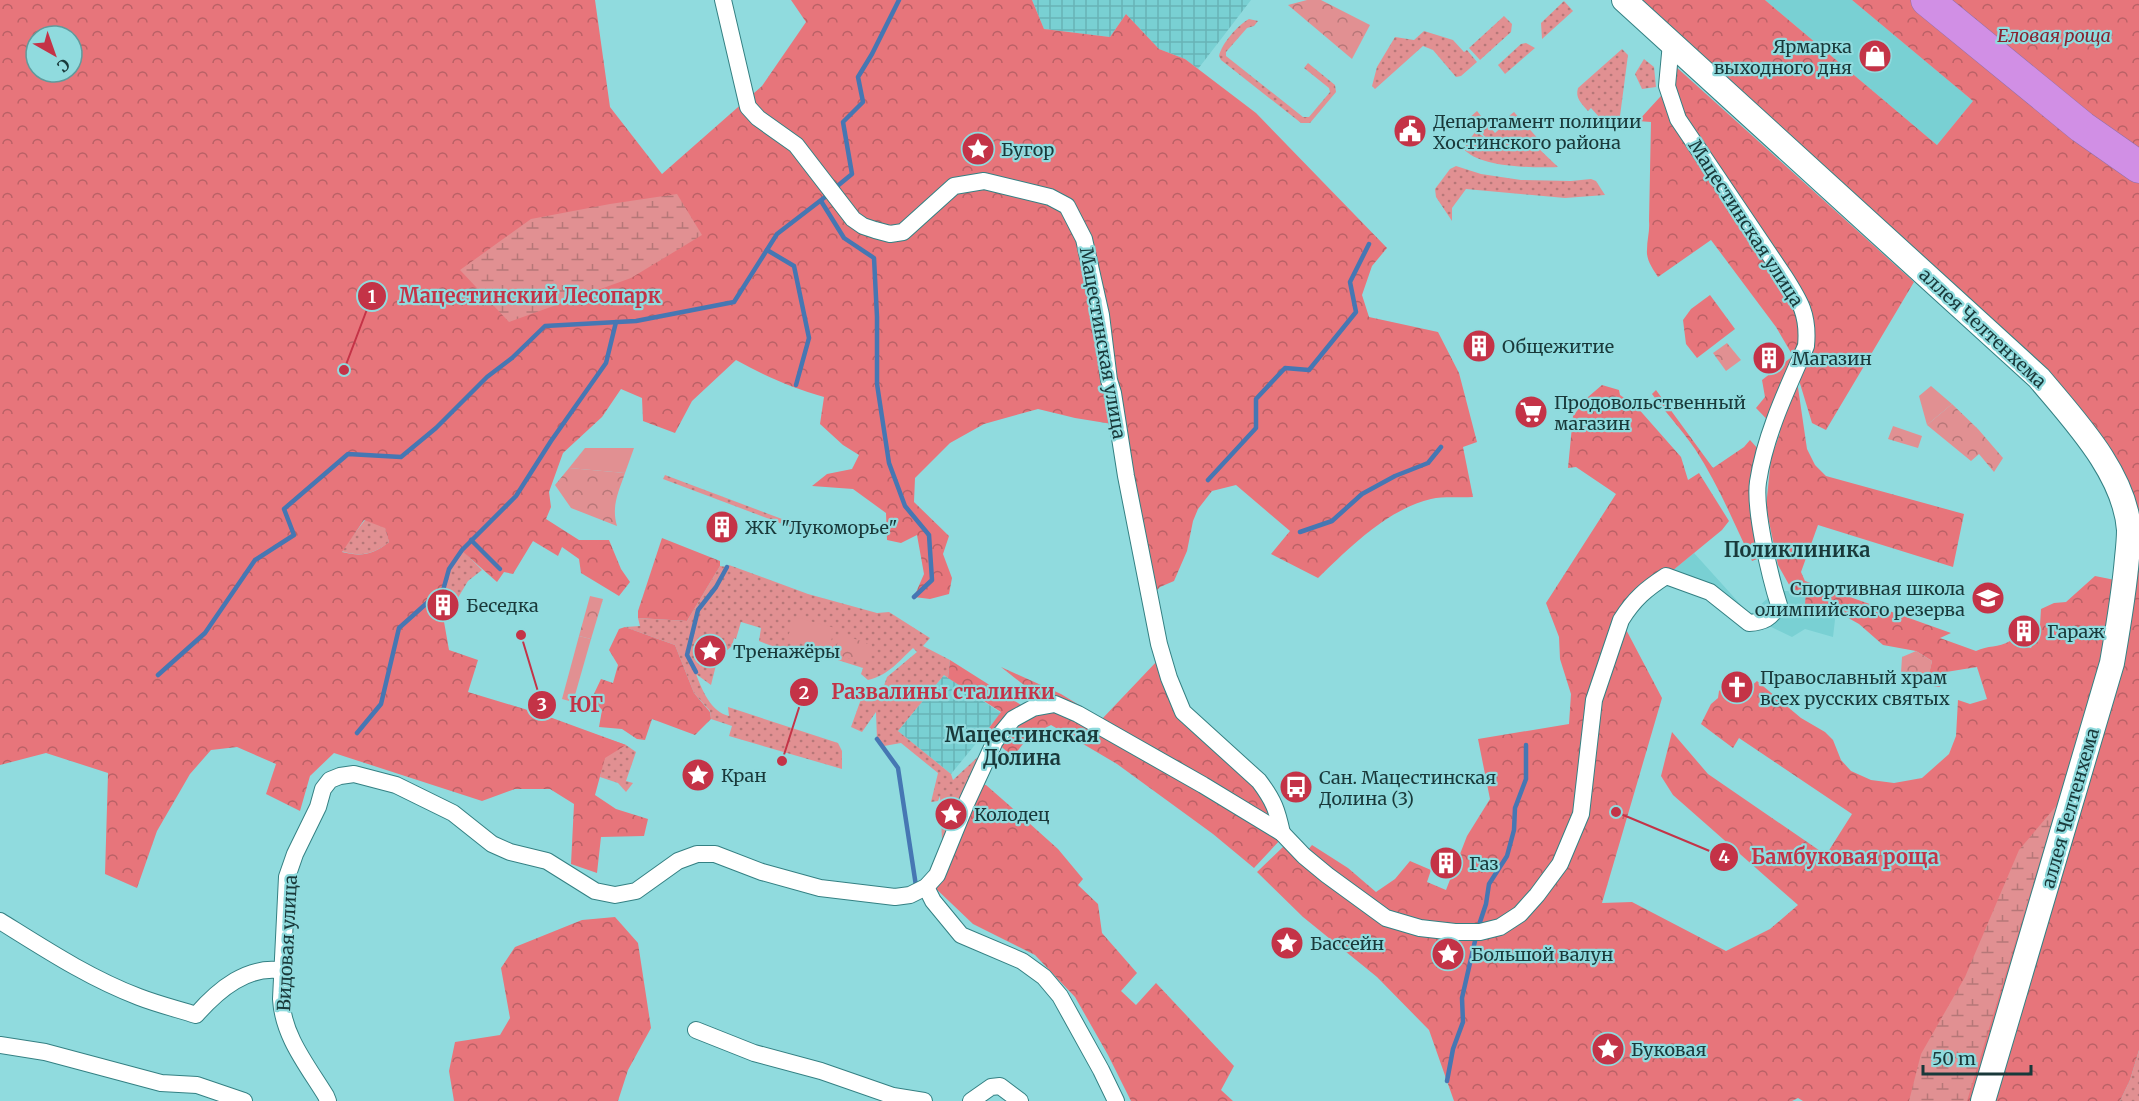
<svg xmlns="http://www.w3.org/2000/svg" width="2139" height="1101" font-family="Merriweather,serif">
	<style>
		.built { fill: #79d0d3 }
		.industrial { fill: url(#industrial-grid) }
		.grass { fill: url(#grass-dots) }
		.forest { fill: url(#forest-crowns); fill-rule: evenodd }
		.wetland { fill: url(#wetland-marsh) }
		.park { fill: url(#park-crowns) }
		.pitch { fill: #e19092 }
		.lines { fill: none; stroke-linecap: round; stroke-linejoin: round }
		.stream { stroke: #4677b3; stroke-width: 4.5 }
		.street-casing { stroke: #348083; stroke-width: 18 }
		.secondary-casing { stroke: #348083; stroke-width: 26 }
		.highway-casing { stroke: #9171a9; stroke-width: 33 }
		.street { stroke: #fff; stroke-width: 16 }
		.secondary { stroke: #fff; stroke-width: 24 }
		.highway { stroke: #d18fe5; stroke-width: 32 }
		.labels { text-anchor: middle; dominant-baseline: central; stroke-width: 4.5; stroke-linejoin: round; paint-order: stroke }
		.park-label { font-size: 18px; font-style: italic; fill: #88222f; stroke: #90dbde }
		.poi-label { font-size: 18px; fill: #19393a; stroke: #90dbde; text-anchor: start }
		.street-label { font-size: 18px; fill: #19393a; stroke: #90dbde }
		.neighbourhood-label { font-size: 20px; font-weight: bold; fill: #19393a; stroke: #90dbde }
		.leader { fill: none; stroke: #c43347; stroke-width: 2 }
		.callout-dot { fill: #c43347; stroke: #90dbde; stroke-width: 2 }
		.mark-label { font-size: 18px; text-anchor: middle; font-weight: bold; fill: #fff }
		.callout-label { font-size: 20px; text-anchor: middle; font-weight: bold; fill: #c43347; stroke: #90dbde; stroke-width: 4.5; stroke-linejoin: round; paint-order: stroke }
	</style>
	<defs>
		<pattern id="industrial-grid" width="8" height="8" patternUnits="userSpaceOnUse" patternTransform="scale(1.5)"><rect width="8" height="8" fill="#79d0d3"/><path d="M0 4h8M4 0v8" fill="none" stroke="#68b3b6"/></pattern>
		<pattern id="grass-dots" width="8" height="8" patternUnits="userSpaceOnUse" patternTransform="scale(1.5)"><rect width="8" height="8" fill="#e19092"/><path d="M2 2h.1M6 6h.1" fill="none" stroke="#b67778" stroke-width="1.8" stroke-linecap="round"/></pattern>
		<pattern id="forest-crowns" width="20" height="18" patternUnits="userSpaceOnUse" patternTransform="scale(1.5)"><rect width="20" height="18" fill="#e7757b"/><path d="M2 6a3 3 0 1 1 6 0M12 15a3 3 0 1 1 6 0" fill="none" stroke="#ba6166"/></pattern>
		<pattern id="wetland-marsh" width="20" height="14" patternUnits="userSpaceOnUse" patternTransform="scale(1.5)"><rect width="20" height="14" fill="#e19092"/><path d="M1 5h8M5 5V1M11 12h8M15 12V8" fill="none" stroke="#b67778"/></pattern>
		<pattern id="park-crowns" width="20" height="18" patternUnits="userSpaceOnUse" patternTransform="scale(1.5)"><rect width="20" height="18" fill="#e19092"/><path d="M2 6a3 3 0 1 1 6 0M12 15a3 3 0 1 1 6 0" fill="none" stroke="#b67778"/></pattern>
	</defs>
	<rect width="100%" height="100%" fill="#90dbde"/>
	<!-- built -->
	<g class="built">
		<polygon points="1765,0 1852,0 1973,101 1937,145"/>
		<polygon points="1694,553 1750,615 1775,591 1806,591 1805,604 1836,611 1833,637 1805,629 1792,637 1666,576"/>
	</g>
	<!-- industrial -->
	<g class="industrial">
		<polygon points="1032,0 1251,0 1198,69 1185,59 1159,49 1126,14 1110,37 1044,29"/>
		<polygon points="944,675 1001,713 951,774 898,731"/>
	</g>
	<!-- grass -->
	<g class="grass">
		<polygon points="1564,1 1573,11 1542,39 1541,23"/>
		<polygon points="1504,16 1512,24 1511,32 1480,60 1469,48"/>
		<path d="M 1249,19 L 1258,21 L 1254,26 L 1247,28 L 1226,52 L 1226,56 L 1303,117 L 1309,117 L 1330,92 L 1329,88 L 1304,68 L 1308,63 L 1335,85 L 1336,92 L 1310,123 L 1301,123 L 1221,60 L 1219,56 C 1222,43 1238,25 1249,19 Z"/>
		<polygon points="1424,31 1453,40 1464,52 1467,50 1477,62 1461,76 1456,77 1433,50 1423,46 1375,89 1372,86 1377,67 1395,37 1414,40"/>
		<polygon points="1526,43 1535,48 1505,74 1498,65 1521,44"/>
		<path d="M 1622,49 L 1628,55 L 1620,116 L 1610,129 L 1591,108 L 1588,111 C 1581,103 1575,98 1578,88 Z"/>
		<polygon points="1644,59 1654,67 1656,87 1642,89 1635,74"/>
		<polygon points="1477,111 1495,133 1505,124 1503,121 1514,112 1541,142 1538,145 1486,138 1469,118"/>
		<path d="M 1476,131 L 1486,139 L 1536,146 L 1558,167 C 1535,168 1478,168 1463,148 Z"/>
		<polygon points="1456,166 1481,174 1521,180 1571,181 1591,179 1596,181 1605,195 1565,198 1466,189 1452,208 1452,221 1436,197 1435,189 1450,169"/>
		<polygon points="665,475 798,525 796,529 663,479"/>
		<path d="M 365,520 L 385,527 L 389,542 C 373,555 360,557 341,551 Z"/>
		<polygon points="462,550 482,570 468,581 456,601 445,589 449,569"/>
		<path d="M 729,565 L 808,594 L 877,613 L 889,612 L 930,638 L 923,646 L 950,660 L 948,678 L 944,675 L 898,731 L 951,774 L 953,780 L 995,741 L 943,862 L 940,796 L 938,801 L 931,802 L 938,773 L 901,743 L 884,746 L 877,739 L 876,712 L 862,732 L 851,727 L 865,688 L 881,694 L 887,677 L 917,652 L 913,648 C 899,661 889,675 868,680 L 861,674 L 863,668 L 809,651 L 804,657 L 801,657 L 759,641 L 761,628 L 741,622 L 736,639 L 734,638 L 732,646 L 725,652 L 703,646 L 701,652 L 711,655 L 709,663 L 716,665 L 711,685 L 696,674 C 702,690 711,712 729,716 L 728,707 L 838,743 L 842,751 L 842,769 L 729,736 L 732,726 L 711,719 L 710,711 L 694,693 L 675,645 L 625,627 L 640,626 L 638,618 L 687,621 L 720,566 L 727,567 Z"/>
		<polygon points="574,727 626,745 636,752 626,781 633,783 626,792 618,783 600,777 604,758"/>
		<polygon points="2139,1050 2139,1101 2120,1101 2130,1080"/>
	</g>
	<!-- forest -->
	<g class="forest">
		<path d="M 0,0 L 595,0 L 610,107 L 662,174 L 762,86 L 806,22 L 791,0 L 1032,0 L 1044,29 L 1110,37 L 1126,14 L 1159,49 L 1185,59 L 1256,113 L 1387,248 L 1372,266 L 1362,295 L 1369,317 L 1438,332 L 1459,373 L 1477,442 L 1463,447 L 1473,497 C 1460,498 1444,496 1431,499 C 1388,509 1349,548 1318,578 L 1271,554 L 1290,531 L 1236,485 L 1212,491 L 1198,509 L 1193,521 L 1187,551 L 1174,581 L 1160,587 L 1145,602 L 1112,424 L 1075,418 L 1038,409 L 984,424 L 950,443 L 915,478 L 914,502 L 949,536 L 943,554 L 952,578 L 949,594 L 930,599 L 914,597 L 924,574 L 917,535 L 901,543 L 887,540 L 886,513 L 853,489 L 812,486 L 827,474 L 852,469 L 859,455 L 843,445 L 820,424 L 824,397 C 792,388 765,376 736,360 L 692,401 L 675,433 L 643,421 L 642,398 L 621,389 L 602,417 L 563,453 L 549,492 L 551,507 L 546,519 L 579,540 L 609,540 L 621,569 L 630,582 L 619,596 L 581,573 L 579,559 L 562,547 L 558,556 L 533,541 L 513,574 L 504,572 L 497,582 L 461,550 L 449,569 L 445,589 L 456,601 L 443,616 L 449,650 L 478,660 L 468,692 L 544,715 L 626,745 L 605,758 L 595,795 L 616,809 L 648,819 L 644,836 L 601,837 L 597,873 L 571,864 L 574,804 L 550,789 L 515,789 L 482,801 L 334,753 L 310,776 L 300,811 L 266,794 L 276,764 L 237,747 L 211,750 L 190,774 L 157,831 L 137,888 L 105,874 L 108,773 L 46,753 L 0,765 ZM 36,36 L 72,36 L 72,72 L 36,72 ZM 364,520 L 385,528 L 389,542 C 373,555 361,557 342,552 Z"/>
		<path d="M 1624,0 L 1765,0 L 1937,145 L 1973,101 L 1852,0 L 2139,0 L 2139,1050 L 2130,1080 L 2120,1101 L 1803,1101 L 1798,1098 L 1792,1101 L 1454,1101 L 1429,1030 L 1377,977 L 1303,917 L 1257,872 L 1285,845 L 1303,856 L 1312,845 L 1348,868 L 1376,892 L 1395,879 L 1410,861 L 1431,870 L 1427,882 L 1446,890 L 1467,836 L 1490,799 L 1478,739 L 1569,724 L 1571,694 L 1560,659 L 1559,637 L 1546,603 L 1616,494 L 1576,467 L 1568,468 L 1573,416 L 1588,397 L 1602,385 L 1619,390 L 1620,395 L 1636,406 L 1681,457 L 1688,480 L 1699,473 L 1729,521 L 1722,530 L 1666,576 L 1621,620 L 1662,698 L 1602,903 L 1632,902 L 1726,951 L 1770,929 L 1798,905 L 1673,795 L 1661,776 L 1672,732 L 1708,774 L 1826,855 L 1852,814 L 1739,738 L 1733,748 L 1701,724 L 1711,704 L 1718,698 L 1719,691 L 1727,684 L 1739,697 L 1757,681 L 1801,718 L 1825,732 L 1833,740 L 1841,760 L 1851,771 L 1871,780 L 1894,783 L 1922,778 L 1949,754 L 1956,736 L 1958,700 L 1970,704 L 1987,699 L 1977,667 L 1946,672 L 1940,687 L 1926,685 L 1932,661 L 1916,651 L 1883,645 L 1859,624 L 1836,611 L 1805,604 L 1806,591 L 1792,590 L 1778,565 L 1766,507 L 1771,458 L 1780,433 L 1756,408 L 1765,397 L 1762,380 L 1793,356 L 1776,327 L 1711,240 L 1658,277 C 1653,269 1646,260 1647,250 C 1647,239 1650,231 1649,221 L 1651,122 L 1638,121 L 1671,85 L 1674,65 L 1914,282 L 1826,430 L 1812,423 L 1795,367 L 1807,449 L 1815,465 L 1826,476 L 1964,514 L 1953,567 L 1818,525 L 1801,572 L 1805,581 L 1951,633 L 1940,638 L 1976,651 C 1988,645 1998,648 2010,641 L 2031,648 L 2040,625 L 2041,609 L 2054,603 L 2066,602 L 2095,576 L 2125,582 L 2129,530 L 2079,425 Z"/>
		<polygon points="1710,295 1735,329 1697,358 1686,344 1683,320 1691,309"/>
		<path d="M 1656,390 L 1713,468 L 1744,447 L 1750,440 L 1759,450 L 1763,557 L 1752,561 C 1734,523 1718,484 1695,449 C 1682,430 1666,413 1652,394 Z"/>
		<polygon points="662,538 720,561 720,566 687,621 638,618 638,611"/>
		<polygon points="625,627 675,645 694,693 710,712 711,719 695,735 652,719 645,740 637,739 622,729 599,727 602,710 592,698 601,679 613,683 618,665 609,650 619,629"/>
		<polygon points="950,660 1029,710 1048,704 1001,667 1061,694 1102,719 1158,660 1181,722 1222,755 1275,804 1268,815 1256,817 1281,839 1254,868 1213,834 1117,764 1051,725 1029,736 1013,757 995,741 989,728 1001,712 948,678"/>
		<polygon points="975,783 986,785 1019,814 1058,849 1083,879 1078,885 1098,904 1102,933 1137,973 1121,991 1136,1005 1156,983 1234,1066 1221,1090 1233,1101 1131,1101 1108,1055 1075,997 1035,955 973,924 930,883"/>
		<polygon points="615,917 638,943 651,1028 628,1070 618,1101 454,1101 449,1071 455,1042 500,1035 510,1018 501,968 515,947 582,920"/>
	</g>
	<!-- wetland -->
	<g class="wetland">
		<polygon points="677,194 702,235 631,278 509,322 460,270 531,219 610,204"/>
		<polygon points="2057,805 1967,1101 1909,1101 1921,1054 1965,977 2019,850"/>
	</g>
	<!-- park -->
	<g class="park">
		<polygon points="1307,0 1321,0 1370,25 1352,59 1288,5"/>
		<polygon points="1727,343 1741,360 1726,371 1713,353"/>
		<polygon points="1952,404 1978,429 2003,458 1994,472 1979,454 1971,461 1927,425"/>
		<polygon points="1893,426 1922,436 1918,448 1888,439"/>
		<path d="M 569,468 L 625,473 C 619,491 611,506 617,526 L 571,508 L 555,485 Z"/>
		<polygon points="590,596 603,599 591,639 579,636"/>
		<polygon points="841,634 872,645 865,664 834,653"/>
		<polygon points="1916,651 1932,661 1929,676 1901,673 1902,657"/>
	</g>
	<!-- pitch -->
	<g class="pitch">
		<polygon points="1931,386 1952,404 1927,425 1919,396"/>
		<polygon points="585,448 634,448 625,473 569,468"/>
		<polygon points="795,617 835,628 828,651 787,639"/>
		<polygon points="579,636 591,639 573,702 562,699"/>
	</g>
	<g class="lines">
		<!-- stream -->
		<g class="stream">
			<polyline points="835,188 852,174 843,122 863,102 858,77 872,54 899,0"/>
			<polyline points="821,201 844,238 874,258 877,317 877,384 889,463 905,506 929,535 932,580 914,597"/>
			<polyline points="767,250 794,266 809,338 796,385"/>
			<polyline points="1208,480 1256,428 1256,399 1285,368 1309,370 1356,312 1350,282 1369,244"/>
			<polyline points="1300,532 1332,521 1362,494 1395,476 1428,463 1441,447"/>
			<polyline points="471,540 500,569"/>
			<polyline points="696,672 687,655 698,610 716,587 727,567"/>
			<polyline points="158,675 205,633 255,560 294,535 284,509 348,454 401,457 436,428 487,377 512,358 545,326 636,321 734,302 777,234 829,194"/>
			<polyline points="357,733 381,704 399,628 428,602 442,594 449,569 462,550 516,496 551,441 606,363 616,322"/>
			<polyline points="877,739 898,768 916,886"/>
			<polyline points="1480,922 1486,904 1489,884 1507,856 1514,830 1515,808 1526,779 1526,745"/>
			<polyline points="1447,1081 1453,1049 1463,1022 1462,998 1475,941"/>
		</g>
		<!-- street casing -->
		<g class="street-casing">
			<g id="street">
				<path d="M 723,0 L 748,107 L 758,118 L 796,145 L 853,219 L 863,226 L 875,230 L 890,234 L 903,232 L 954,186 L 984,181 L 1050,197 L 1067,206 L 1084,239 L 1101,315 L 1109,380 L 1113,393 L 1126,476 L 1159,644 L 1169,678 L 1183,712 L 1259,781 C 1274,801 1277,810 1282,833"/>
				<polyline points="926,887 933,901 961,935 1022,961 1044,977 1060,996 1101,1070 1116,1101"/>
				<path d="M 0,921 C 45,949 89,978 139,997 C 157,1004 177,1009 196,1015 C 218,990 248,964 284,971"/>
				<polyline points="696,1030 754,1053 821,1071 893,1096 924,1101"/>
				<polyline points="0,1045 45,1052 161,1083 197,1085 244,1101"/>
				<path d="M 328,1101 L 326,1096 C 307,1065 283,1036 281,999 L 287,877 L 295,854 L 318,807 L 323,789 L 330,780 L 340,776 L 354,774 L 396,785 L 453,813 L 492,844 L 510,852 L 547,861 L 595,891 L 615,895 L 636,891 L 678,861 L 697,854 L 715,854 L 762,872 L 820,888 L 895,897 L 910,895 L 926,887 L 937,875 L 966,804 L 995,741 L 1013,719 L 1033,708 L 1055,704 L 1078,714 L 1203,785 L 1282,833 L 1304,856 L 1327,875 L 1386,918 L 1420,928 L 1455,932 L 1480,932 L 1500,927 L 1520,914 L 1537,895 L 1560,864 L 1581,814 L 1594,700 L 1621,620 C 1634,599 1646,589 1666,576 L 1710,592 L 1749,623 C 1764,622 1771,618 1779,605 C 1770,577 1754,509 1758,482 C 1765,435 1787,389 1806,346 C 1809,315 1800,301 1784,276 L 1678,119 L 1667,86 L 1671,43"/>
				<polyline points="971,1101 991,1087 1000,1086 1020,1101"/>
			</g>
		</g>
		<!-- secondary casing -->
		<g class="secondary-casing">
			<path id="secondary" d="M 1624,0 L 2039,378 C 2074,420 2125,473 2129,530 C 2129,539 2128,549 2127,558 C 2124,594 2118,628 2112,663 L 1983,1101"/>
		</g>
		<!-- highway casing -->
		<g class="highway-casing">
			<polyline id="highway" points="1927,0 2082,127 2139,167"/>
		</g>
		<!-- street -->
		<use href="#street" class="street"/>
		<!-- secondary -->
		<use href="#secondary" class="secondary"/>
		<!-- highway -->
		<use href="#highway" class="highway"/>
	</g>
	<!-- icons -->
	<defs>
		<g id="shop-disc" transform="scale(1.725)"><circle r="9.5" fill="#c43347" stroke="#90dbde"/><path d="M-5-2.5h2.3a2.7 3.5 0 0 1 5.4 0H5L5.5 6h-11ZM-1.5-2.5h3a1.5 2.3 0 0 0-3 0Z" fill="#fff"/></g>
		<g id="civic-disc" transform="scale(1.725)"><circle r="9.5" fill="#c43347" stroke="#90dbde"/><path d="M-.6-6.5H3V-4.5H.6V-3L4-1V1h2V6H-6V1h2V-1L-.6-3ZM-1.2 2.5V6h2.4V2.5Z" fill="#fff"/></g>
		<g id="sight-disc" transform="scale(1.725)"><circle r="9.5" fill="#c43347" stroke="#90dbde"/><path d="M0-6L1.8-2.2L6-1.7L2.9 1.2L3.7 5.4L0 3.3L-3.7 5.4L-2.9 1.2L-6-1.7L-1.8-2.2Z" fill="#fff"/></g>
		<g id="building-disc" transform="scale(1.725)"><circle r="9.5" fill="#c43347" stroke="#90dbde"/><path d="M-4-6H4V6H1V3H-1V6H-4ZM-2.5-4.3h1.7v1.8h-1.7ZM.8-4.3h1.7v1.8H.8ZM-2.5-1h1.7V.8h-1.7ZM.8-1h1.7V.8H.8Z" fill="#fff"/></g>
		<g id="supermarket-disc" transform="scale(1.725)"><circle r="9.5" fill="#c43347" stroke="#90dbde"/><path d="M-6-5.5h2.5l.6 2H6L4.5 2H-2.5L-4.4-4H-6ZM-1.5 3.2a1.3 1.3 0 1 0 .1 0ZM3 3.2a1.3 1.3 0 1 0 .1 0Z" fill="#fff"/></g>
		<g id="school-disc" transform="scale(1.725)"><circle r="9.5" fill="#c43347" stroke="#90dbde"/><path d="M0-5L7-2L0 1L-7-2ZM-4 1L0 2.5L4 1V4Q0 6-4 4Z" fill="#fff"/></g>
		<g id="church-disc" transform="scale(1.725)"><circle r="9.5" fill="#c43347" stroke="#90dbde"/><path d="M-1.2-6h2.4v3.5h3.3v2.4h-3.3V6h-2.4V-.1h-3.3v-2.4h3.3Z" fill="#fff"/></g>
		<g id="bus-disc" transform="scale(1.725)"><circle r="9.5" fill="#c43347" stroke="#90dbde"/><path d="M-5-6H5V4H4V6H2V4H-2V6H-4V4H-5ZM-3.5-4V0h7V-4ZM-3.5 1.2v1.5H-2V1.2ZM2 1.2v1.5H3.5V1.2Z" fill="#fff"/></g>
	</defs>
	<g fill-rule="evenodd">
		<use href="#shop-disc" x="1875" y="56"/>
		<use href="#civic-disc" x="1410" y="131"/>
		<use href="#sight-disc" x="978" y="149"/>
		<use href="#building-disc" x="1479" y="346"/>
		<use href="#building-disc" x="1769" y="358"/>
		<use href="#supermarket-disc" x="1531" y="412"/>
		<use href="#building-disc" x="722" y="527"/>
		<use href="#school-disc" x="1988" y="598"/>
		<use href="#building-disc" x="443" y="605"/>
		<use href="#building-disc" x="2024" y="631"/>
		<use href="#sight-disc" x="710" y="651"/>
		<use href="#church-disc" x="1737" y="687"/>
		<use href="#sight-disc" x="698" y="775"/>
		<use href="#bus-disc" x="1296" y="787"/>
		<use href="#sight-disc" x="951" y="814"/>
		<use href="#building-disc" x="1446" y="863"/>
		<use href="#sight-disc" x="1287" y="943"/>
		<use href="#sight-disc" x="1448" y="954"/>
		<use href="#sight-disc" x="1608" y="1049"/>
	</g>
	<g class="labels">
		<!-- park labels -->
		<g class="park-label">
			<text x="2054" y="35">Еловая роща</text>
		</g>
		<!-- poi labels -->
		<g class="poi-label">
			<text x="1852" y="46" text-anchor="end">Ярмарка<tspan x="1852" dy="21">выходного дня</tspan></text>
			<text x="1433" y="121">Департамент полиции<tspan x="1433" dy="21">Хостинского района</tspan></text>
			<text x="1001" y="149">Бугор</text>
			<text x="1502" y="346">Общежитие</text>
			<text x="1792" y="358">Магазин</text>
			<text x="1554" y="402">Продовольственный<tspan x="1554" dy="21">магазин</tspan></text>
			<text x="745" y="527">ЖК "Лукоморье"</text>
			<text x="1965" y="588" text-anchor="end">Спортивная школа<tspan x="1965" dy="21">олимпийского резерва</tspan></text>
			<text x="466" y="605">Беседка</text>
			<text x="2047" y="631">Гараж</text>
			<text x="733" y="651">Тренажёры</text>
			<text x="1760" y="677">Православный храм<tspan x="1760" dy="21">всех русских святых</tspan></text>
			<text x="721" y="775">Кран</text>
			<text x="1319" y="777">Сан. Мацестинская<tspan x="1319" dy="21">Долина (3)</tspan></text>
			<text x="974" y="814">Колодец</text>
			<text x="1469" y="863">Газ</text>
			<text x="1310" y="943">Бассейн</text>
			<text x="1471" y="954">Большой валун</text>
			<text x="1631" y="1049">Буковая</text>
		</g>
		<!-- street labels -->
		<g class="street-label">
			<text transform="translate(1746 223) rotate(57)">Мацестинская улица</text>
			<text transform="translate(1983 328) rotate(43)">аллея Челтенхема</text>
			<text transform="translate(1103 343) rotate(80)">Мацестинская улица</text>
			<text transform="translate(2070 808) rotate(-74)">аллея Челтенхема</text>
			<text transform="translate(287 943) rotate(-87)">Видовая улица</text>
		</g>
		<!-- neighbourhood labels -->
		<g class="neighbourhood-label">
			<text x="1797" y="549">Поликлиника</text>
			<text x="1022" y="734">Мацестинская<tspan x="1022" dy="23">Долина</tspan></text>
		</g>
	</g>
	<!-- callouts -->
	<path class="leader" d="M344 370L372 296M782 761L804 692M521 635L542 705M1616 812L1724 857"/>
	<g class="callout-dot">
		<circle cx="344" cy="370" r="6"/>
		<circle cx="782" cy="761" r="6"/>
		<circle cx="521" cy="635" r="6"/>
		<circle cx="1616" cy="812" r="6"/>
		<circle cx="372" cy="296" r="15"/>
		<circle cx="804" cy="692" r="15"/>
		<circle cx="542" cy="705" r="15"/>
		<circle cx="1724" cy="857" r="15"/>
	</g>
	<g class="mark-label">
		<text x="372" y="303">1</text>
		<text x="804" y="699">2</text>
		<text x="542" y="711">3</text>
		<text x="1724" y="863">4</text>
	</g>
	<g class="callout-label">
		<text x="530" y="303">Мацестинский Лесопарк</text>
		<text x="943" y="699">Развалины сталинки</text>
		<text x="586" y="712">ЮГ</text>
		<text x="1845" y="864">Бамбуковая роща</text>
	</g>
	<!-- north arrow -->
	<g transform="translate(54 54) rotate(140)"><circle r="28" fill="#90dbde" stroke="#609a9c" stroke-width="1.5"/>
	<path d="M0-4.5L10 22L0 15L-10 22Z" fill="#c43347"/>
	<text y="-9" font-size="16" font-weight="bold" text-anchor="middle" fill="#19393a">С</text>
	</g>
	<!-- scale -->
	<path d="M1923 1065v9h108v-9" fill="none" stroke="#19393a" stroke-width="3"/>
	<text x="1932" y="1065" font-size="18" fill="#19393a" stroke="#90dbde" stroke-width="4.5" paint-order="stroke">50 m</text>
</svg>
